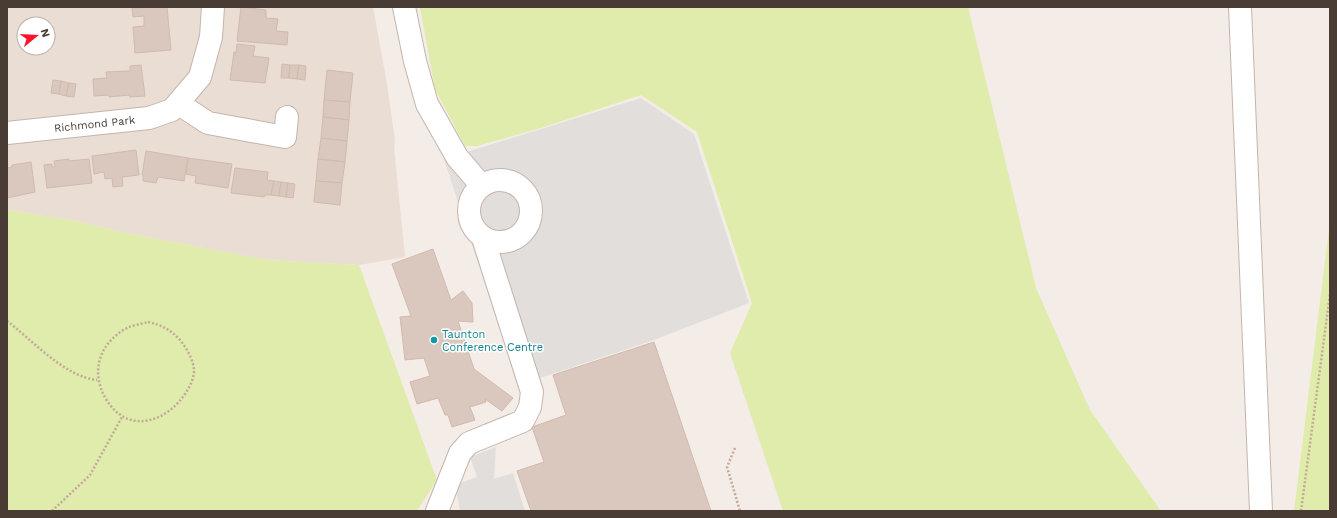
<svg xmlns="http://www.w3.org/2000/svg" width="1337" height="518" font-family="'Work Sans',sans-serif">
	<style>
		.residential { fill: #e9ddd4; fill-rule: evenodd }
		.green { fill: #dfecac }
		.parking { fill: #e2dedc }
		.building { fill: #dac8be; stroke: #d2baad }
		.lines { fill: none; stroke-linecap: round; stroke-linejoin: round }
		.minor-casing { stroke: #c4b5ab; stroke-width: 24 }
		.path { stroke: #c4a998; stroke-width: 2.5; stroke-dasharray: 2 2; stroke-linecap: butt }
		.minor { stroke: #fff; stroke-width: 22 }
		.culture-dot { fill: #0f9aa8; stroke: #fff; stroke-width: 1.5 }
		.labels { text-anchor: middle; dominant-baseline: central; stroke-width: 3; stroke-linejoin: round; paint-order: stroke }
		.street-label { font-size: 11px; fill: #483c35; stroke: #fff }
		.culture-label { font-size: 11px; fill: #0d838f; stroke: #fff; text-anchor: start }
	</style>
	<rect width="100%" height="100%" fill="#f4ece6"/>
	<!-- residential -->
	<path class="residential" d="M 7,7 L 373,7 L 387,84 L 395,141 L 394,148 L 405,257 L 359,265 L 267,260 L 126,233 L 75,221 L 7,210 ZM 24,24 L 48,24 L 48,48 L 24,48 Z"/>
	<!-- green -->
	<g class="green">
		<polygon points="420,7 968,7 1036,288 1090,410 1161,511 783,511 730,353 752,303 697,132 641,95 541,128 477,146 465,146 435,89"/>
		<polygon points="7,210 75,221 126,233 267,260 359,265 437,480 417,511 7,511"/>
		<polygon points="1330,221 1330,511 1294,511"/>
	</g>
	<!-- parking -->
	<g class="parking">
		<polygon points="641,98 694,134 749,303 654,340 537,379 513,309 495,315 444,159"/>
		<polygon points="496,447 494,479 513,473 525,511 460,511 455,485 477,477 470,457"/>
	</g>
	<!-- building -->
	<g class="building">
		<polygon points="167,7 171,50 135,53 133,27 144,26 144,16 133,17 132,8"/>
		<polygon points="241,7 266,10 266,18 278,19 276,31 288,32 287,45 237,41"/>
		<polygon points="237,44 255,46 253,56 269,58 265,83 230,80 234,52 236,53"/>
		<polygon points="282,64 290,65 289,78 281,78"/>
		<polygon points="141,65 145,96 130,97 129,95 109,97 109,95 94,96 93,79 107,78 106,72 130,71 130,66"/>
		<polygon points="290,65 299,65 297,79 289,78"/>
		<polygon points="299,65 306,66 305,80 297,79"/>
		<polygon points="327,70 353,73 350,102 324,100"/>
		<polygon points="53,80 61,81 59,94 51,93"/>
		<polygon points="61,81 69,83 66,96 59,94"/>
		<polygon points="69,83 76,84 74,97 66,96"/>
		<polygon points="324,100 350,102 349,120 323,117"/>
		<polygon points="323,117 349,120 347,141 321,138"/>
		<polygon points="321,138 347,141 345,162 318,159"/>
		<polygon points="136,150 139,175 122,177 123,186 113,187 112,178 105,179 104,172 94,174 92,156"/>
		<polygon points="146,151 188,158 184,181 158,177 156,183 143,181 143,175 142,175"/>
		<polygon points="188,158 232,164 228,188 195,183 196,176 186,174"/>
		<polygon points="69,159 69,161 89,159 92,183 47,188 44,165 52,164 52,167 55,167 54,161"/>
		<polygon points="318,159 345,162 342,183 316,181"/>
		<polygon points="31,162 35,192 7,198 7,168 12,167 12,165"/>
		<polygon points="235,168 268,172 267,180 274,181 271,195 265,195 264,197 231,193"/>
		<polygon points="274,181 281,182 279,196 271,195"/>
		<polygon points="316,181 342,183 340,205 314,202"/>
		<polygon points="281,182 288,183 286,197 279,196"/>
		<polygon points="288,183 295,184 293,198 286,197"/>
		<polygon points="433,249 451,300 463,291 472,303 473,322 458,321 474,369 513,398 502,411 485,399 486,402 470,407 475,420 452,427 448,415 445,415 438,398 417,404 410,382 430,376 424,358 405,360 400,317 411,316 392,264"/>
		<polygon points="654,342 711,511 531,511 517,471 544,462 532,427 566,415 553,375"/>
	</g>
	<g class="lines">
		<!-- minor casing -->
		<g class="minor-casing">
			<g id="minor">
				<polyline points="404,7 415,61 427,104 457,157 481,185"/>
				<polyline points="1240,7 1261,511"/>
				<polyline points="179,104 208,123 285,137 287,117"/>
				<path id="s1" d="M 7,133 L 149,118 L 172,110 L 200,77 L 211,37 L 213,7"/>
				<circle cx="500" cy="211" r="31"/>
				<polyline points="437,511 460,453 469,443 523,421 530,407 532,392 483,238"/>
			</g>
		</g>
		<!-- path -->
		<g class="path">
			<path d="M 7,321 C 32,340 65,377 97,380"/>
			<path d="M 148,322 C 162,325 171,330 181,341 C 187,349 194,361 194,371 C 194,378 190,386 187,391 C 168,422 128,436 106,399 C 90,372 99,343 127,328 C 133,325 141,324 148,322 Z"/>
			<polyline points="735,448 727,467 740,511"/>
			<polyline points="52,511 90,475 122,417"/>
			<polyline points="1301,511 1330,294"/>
		</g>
		<!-- minor -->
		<use href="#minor" class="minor"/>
	</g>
	<!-- markers -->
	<circle class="culture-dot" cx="434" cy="340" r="4"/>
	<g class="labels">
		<!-- street labels -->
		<g class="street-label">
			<text stroke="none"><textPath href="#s1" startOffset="88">Richmond Park</textPath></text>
		</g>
		<!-- culture labels -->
		<g class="culture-label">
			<text x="442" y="334">Taunton<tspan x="442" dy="13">Conference Centre</tspan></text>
		</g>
	</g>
	<!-- border -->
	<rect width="1337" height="518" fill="none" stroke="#483c35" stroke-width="16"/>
	<!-- north arrow -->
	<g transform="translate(36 36) rotate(72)"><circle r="19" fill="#ffffff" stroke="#b6b1ae"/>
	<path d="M0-3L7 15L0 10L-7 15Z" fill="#ff132b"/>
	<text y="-6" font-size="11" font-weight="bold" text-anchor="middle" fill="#483c35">N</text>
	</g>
</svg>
